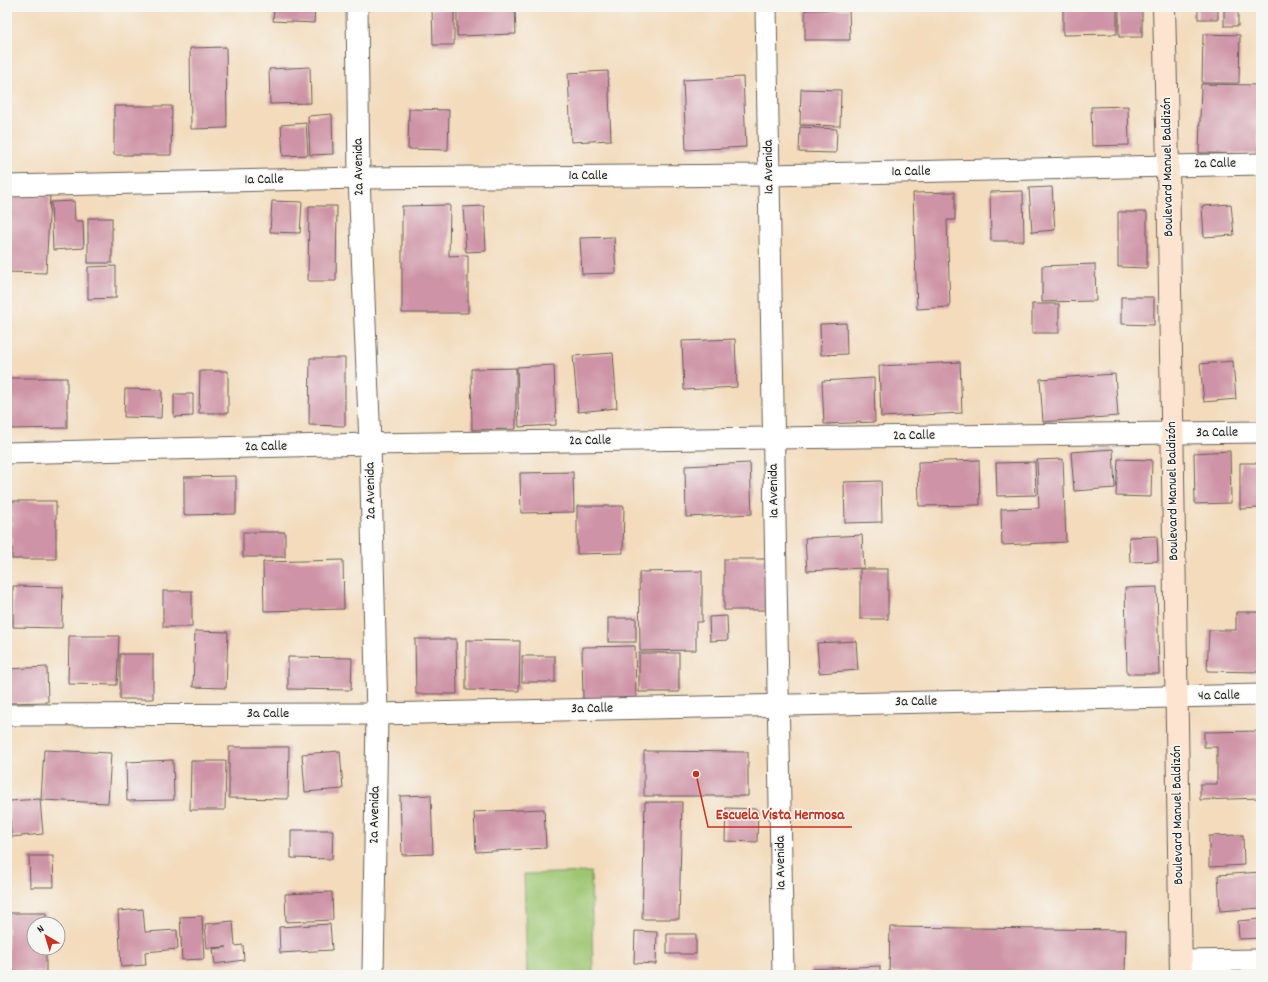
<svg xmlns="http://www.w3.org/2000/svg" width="1268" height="982" font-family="Dekko,sans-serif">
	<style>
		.green { fill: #9ec672; stroke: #5d7147 }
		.building { fill: #ce93a6 }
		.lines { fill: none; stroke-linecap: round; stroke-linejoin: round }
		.street-casing { stroke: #675f54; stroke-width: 23 }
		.secondary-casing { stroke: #675f54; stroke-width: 24 }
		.street { stroke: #fff; stroke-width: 21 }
		.secondary { stroke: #fde4d1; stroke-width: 22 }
		.labels { text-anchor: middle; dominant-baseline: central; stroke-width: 3; stroke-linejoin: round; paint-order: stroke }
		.street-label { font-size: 14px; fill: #1c1c1c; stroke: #f6f6f2 }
		.leader { fill: none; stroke: #c8321e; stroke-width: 1.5 }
		.callout-dot { fill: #c8321e; stroke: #f6f6f2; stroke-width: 1.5 }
		.callout-label { font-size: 15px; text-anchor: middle; font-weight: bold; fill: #c8321e; stroke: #f6f6f2; stroke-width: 3; stroke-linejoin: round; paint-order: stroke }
	</style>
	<rect width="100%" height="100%" fill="#f6f6f2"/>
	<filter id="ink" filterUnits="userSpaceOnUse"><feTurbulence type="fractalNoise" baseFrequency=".025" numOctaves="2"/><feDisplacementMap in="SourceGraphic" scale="8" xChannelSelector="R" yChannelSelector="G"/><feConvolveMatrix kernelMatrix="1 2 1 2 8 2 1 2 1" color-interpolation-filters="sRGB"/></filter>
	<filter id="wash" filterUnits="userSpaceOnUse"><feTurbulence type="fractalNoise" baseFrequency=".012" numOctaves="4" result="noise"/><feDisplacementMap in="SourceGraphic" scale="16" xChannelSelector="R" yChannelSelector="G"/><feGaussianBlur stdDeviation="0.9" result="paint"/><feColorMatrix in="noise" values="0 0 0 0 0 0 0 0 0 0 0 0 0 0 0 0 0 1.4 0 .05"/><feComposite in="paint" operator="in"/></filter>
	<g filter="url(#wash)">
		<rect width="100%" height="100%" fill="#f3dbbc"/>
		<!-- green -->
		<polygon class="green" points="591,872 593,975 527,975 524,874"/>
		<g id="blocks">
			<!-- building -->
			<g class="building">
				<polygon points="274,7 315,7 314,23 273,21"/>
				<polygon points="457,7 515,7 516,34 457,36"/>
				<polygon points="1063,7 1117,7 1117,34 1063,35"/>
				<rect x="1119" y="7" width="23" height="30"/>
				<rect x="1198" y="7" width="20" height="12"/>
				<polygon points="432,9 454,9 454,45 433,45"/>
				<polygon points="849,9 850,40 805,40 805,10"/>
				<rect x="1224" y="10" width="14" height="16"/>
				<polygon points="1203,34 1240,35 1239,83 1202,83"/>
				<polygon points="226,47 227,128 191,129 190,48"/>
				<polygon points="310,67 311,103 270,104 269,69"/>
				<polygon points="608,71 611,140 571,142 568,73"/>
				<polygon points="743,77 746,147 686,150 683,80"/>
				<polygon points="1201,84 1259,85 1258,154 1199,153"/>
				<polygon points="801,89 841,90 840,126 800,125"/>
				<polygon points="114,106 172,106 171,155 114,155"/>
				<polygon points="1128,106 1129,145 1092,146 1091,107"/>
				<polygon points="409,109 449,110 448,150 408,149"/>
				<polygon points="332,114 333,154 310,155 308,116"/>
				<polygon points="306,123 308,155 283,156 281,125"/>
				<polygon points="800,127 837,129 836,153 799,152"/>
				<polygon points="1052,187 1055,230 1032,232 1029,188"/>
				<polygon points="1023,191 1024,241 991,241 990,192"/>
				<polygon points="955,192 955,220 947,220 950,307 917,309 913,193"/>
				<polygon points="7,194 50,196 46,273 7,272"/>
				<polygon points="74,201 75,221 83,221 84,248 53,250 51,202"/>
				<polygon points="272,201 302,202 300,233 270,232"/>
				<polygon points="1231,204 1234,235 1204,237 1202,206"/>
				<polygon points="450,205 449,256 468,255 468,313 402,313 402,206"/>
				<polygon points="309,206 337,206 336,281 308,281"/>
				<polygon points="484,206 486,251 466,252 463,207"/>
				<polygon points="1118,212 1147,212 1147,268 1118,267"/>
				<rect x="88" y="218" width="24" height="45"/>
				<polygon points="614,237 616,273 582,274 580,238"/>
				<polygon points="1095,264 1096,301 1042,302 1042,266"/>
				<polygon points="116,266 116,298 88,299 88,267"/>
				<polygon points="1121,297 1154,297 1154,325 1121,324"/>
				<rect x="1032" y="304" width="27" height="29"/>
				<polygon points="846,323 847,354 821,355 820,324"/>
				<polygon points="735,339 737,387 684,390 682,341"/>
				<polygon points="613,353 617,408 578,412 573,356"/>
				<polygon points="310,358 345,358 345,426 309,425"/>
				<polygon points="1233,361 1236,399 1204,402 1200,364"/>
				<polygon points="960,362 962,413 881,417 879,366"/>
				<polygon points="554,365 556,425 519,427 517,367"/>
				<polygon points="516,368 516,429 472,430 471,369"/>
				<polygon points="200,371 228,371 228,413 199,413"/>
				<polygon points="1115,374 1118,416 1043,422 1040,379"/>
				<polygon points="7,378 67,378 67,428 7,429"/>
				<polygon points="874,378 875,422 824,424 822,381"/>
				<polygon points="125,389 162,390 161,418 124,417"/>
				<polygon points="174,394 193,394 193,416 174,417"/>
				<polygon points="1113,449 1115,488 1074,491 1071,452"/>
				<polygon points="1230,451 1231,503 1195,504 1194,453"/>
				<polygon points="1063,459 1066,542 1002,545 1001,509 1039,508 1037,460"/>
				<polygon points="1118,459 1152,460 1151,497 1116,496"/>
				<polygon points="979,460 980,505 919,506 918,462"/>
				<polygon points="1035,462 1036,495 997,496 996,463"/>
				<polygon points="750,463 752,514 686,517 685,466"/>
				<polygon points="1240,463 1261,463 1261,508 1240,509"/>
				<polygon points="573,472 574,512 521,513 520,473"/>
				<polygon points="236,476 236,514 184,515 184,477"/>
				<polygon points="881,481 882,522 845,523 844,482"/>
				<rect x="12" y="501" width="44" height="58"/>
				<polygon points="577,506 624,506 623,553 577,554"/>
				<rect x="243" y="532" width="42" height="25"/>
				<polygon points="862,535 864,568 807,571 805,538"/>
				<polygon points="1157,536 1158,561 1130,562 1129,537"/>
				<rect x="724" y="559" width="44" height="51"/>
				<polygon points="343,560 344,609 264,611 263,562"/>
				<rect x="860" y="569" width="28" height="50"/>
				<polygon points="702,571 702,622 696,622 696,650 640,651 639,572"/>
				<polygon points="13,586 63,587 62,628 13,627"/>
				<polygon points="1157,587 1159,674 1127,674 1125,588"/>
				<rect x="163" y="591" width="29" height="36"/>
				<polygon points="1236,612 1261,612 1260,672 1207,671 1209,630 1236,630"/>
				<polygon points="727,616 728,640 710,641 709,617"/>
				<rect x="608" y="618" width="28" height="24"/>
				<polygon points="195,631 228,632 226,688 193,687"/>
				<polygon points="69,636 119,636 117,685 68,684"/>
				<polygon points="415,639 456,639 457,694 416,694"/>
				<polygon points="466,640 520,641 519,691 466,690"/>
				<polygon points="856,641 858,670 819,673 817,643"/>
				<polygon points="635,646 636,698 583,700 582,647"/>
				<rect x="639" y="653" width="40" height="39"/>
				<rect x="120" y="654" width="33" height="45"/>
				<rect x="522" y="656" width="33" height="26"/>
				<polygon points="288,657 352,658 351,690 288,689"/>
				<polygon points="47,667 48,702 7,703 7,669"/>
				<polygon points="1260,731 1261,798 1200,800 1200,784 1217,784 1217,747 1204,747 1204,732"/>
				<polygon points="229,747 289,747 288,799 229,798"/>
				<polygon points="44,750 111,753 108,803 41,800"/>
				<polygon points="340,751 343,789 305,792 302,754"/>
				<polygon points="644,751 748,752 748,796 644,796"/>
				<polygon points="173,760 174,800 127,801 126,762"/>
				<polygon points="191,761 226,761 225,810 190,810"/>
				<polygon points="431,795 433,854 402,855 400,796"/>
				<polygon points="40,799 43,834 11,837 9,801"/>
				<polygon points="645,802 682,802 679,919 642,919"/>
				<polygon points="726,808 758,809 757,842 725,841"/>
				<polygon points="544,809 546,848 476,852 474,812"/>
				<polygon points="291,830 333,830 332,859 291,858"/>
				<polygon points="1243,835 1244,865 1209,867 1209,836"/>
				<polygon points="29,856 53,856 54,887 30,887"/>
				<polygon points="1261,872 1261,908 1220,911 1218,875"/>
				<polygon points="332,892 333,920 286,922 285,894"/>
				<polygon points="143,909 145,932 177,930 178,949 145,952 146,965 121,967 118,911"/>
				<polygon points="8,913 46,913 46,924 34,924 34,948 46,948 46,972 8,972"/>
				<polygon points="202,916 204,959 182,960 180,917"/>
				<polygon points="1261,919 1261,938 1239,939 1238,921"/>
				<polygon points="233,921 235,946 243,945 244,960 215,964 213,949 227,947 207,948 205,924"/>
				<polygon points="330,924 332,950 280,953 279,927"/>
				<polygon points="890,927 1126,930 1125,975 889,972"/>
				<polygon points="635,931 657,932 656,964 634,963"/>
				<rect x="667" y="934" width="29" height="20"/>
				<polygon points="880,966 880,975 810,975 810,969"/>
			</g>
		</g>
	</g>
	<g filter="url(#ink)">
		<use href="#blocks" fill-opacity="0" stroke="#675f54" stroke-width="1"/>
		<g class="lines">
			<!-- street casing -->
			<g class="street-casing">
				<g id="street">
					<polyline points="357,7 359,178 370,444 377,714 373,975"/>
					<polyline points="766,7 783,975"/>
					<polyline points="7,186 359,178 769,175 1261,164"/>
					<polyline points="7,453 370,444 773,438 1261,432"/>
					<polyline points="7,715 377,714 1261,695"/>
					<polyline points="1181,961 1261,960"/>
				</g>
			</g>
			<!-- secondary casing -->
			<g class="secondary-casing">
				<polyline id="secondary" points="1164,7 1168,165 1181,975"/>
			</g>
			<!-- street -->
			<use href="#street" class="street"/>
			<!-- secondary -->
			<use href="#secondary" class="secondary"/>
		</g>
	</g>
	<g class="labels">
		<!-- street labels -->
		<g class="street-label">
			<text transform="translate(1215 164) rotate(-1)">2a Calle</text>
			<text transform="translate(359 167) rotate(-91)">2a Avenida</text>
			<text transform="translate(769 167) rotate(-91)">1a Avenida</text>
			<text transform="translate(1168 167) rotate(-91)">Boulevard Manuel Baldizón</text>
			<text transform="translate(911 172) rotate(-1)">1a Calle</text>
			<text x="588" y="176">1a Calle</text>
			<text transform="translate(264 180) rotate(-1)">1a Calle</text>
			<text transform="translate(1217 433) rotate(-1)">3a Calle</text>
			<text transform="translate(914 436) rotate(-1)">2a Calle</text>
			<text transform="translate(590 441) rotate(-1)">2a Calle</text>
			<text transform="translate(266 447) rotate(-1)">2a Calle</text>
			<text transform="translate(371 491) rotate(-91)">2a Avenida</text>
			<text transform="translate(774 491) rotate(-91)">1a Avenida</text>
			<text transform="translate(1173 491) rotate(-91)">Boulevard Manuel Baldizón</text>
			<text transform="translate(1219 696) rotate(-1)">4a Calle</text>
			<text transform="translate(916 702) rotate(-1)">3a Calle</text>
			<text transform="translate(592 709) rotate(-1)">3a Calle</text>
			<text x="268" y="714">3a Calle</text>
			<text transform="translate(375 815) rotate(-89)">2a Avenida</text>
			<text transform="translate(1178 815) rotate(-91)">Boulevard Manuel Baldizón</text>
			<text transform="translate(781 863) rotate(-91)">1a Avenida</text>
		</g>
	</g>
	<!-- callouts -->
	<path class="leader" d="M696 774L708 827H852"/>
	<circle class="callout-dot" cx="696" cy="774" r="4"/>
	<g class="callout-label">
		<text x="780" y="819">Escuela Vista Hermosa</text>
	</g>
	<!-- margin -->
	<rect width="1268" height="982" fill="none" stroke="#f6f6f2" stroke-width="24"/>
	<!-- north arrow -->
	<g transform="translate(46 936) rotate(322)"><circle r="19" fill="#f6f6f2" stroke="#9f9f9c"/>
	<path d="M0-3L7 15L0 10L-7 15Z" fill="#c8321e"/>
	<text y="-6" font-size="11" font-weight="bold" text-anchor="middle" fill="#1c1c1c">N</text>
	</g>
</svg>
